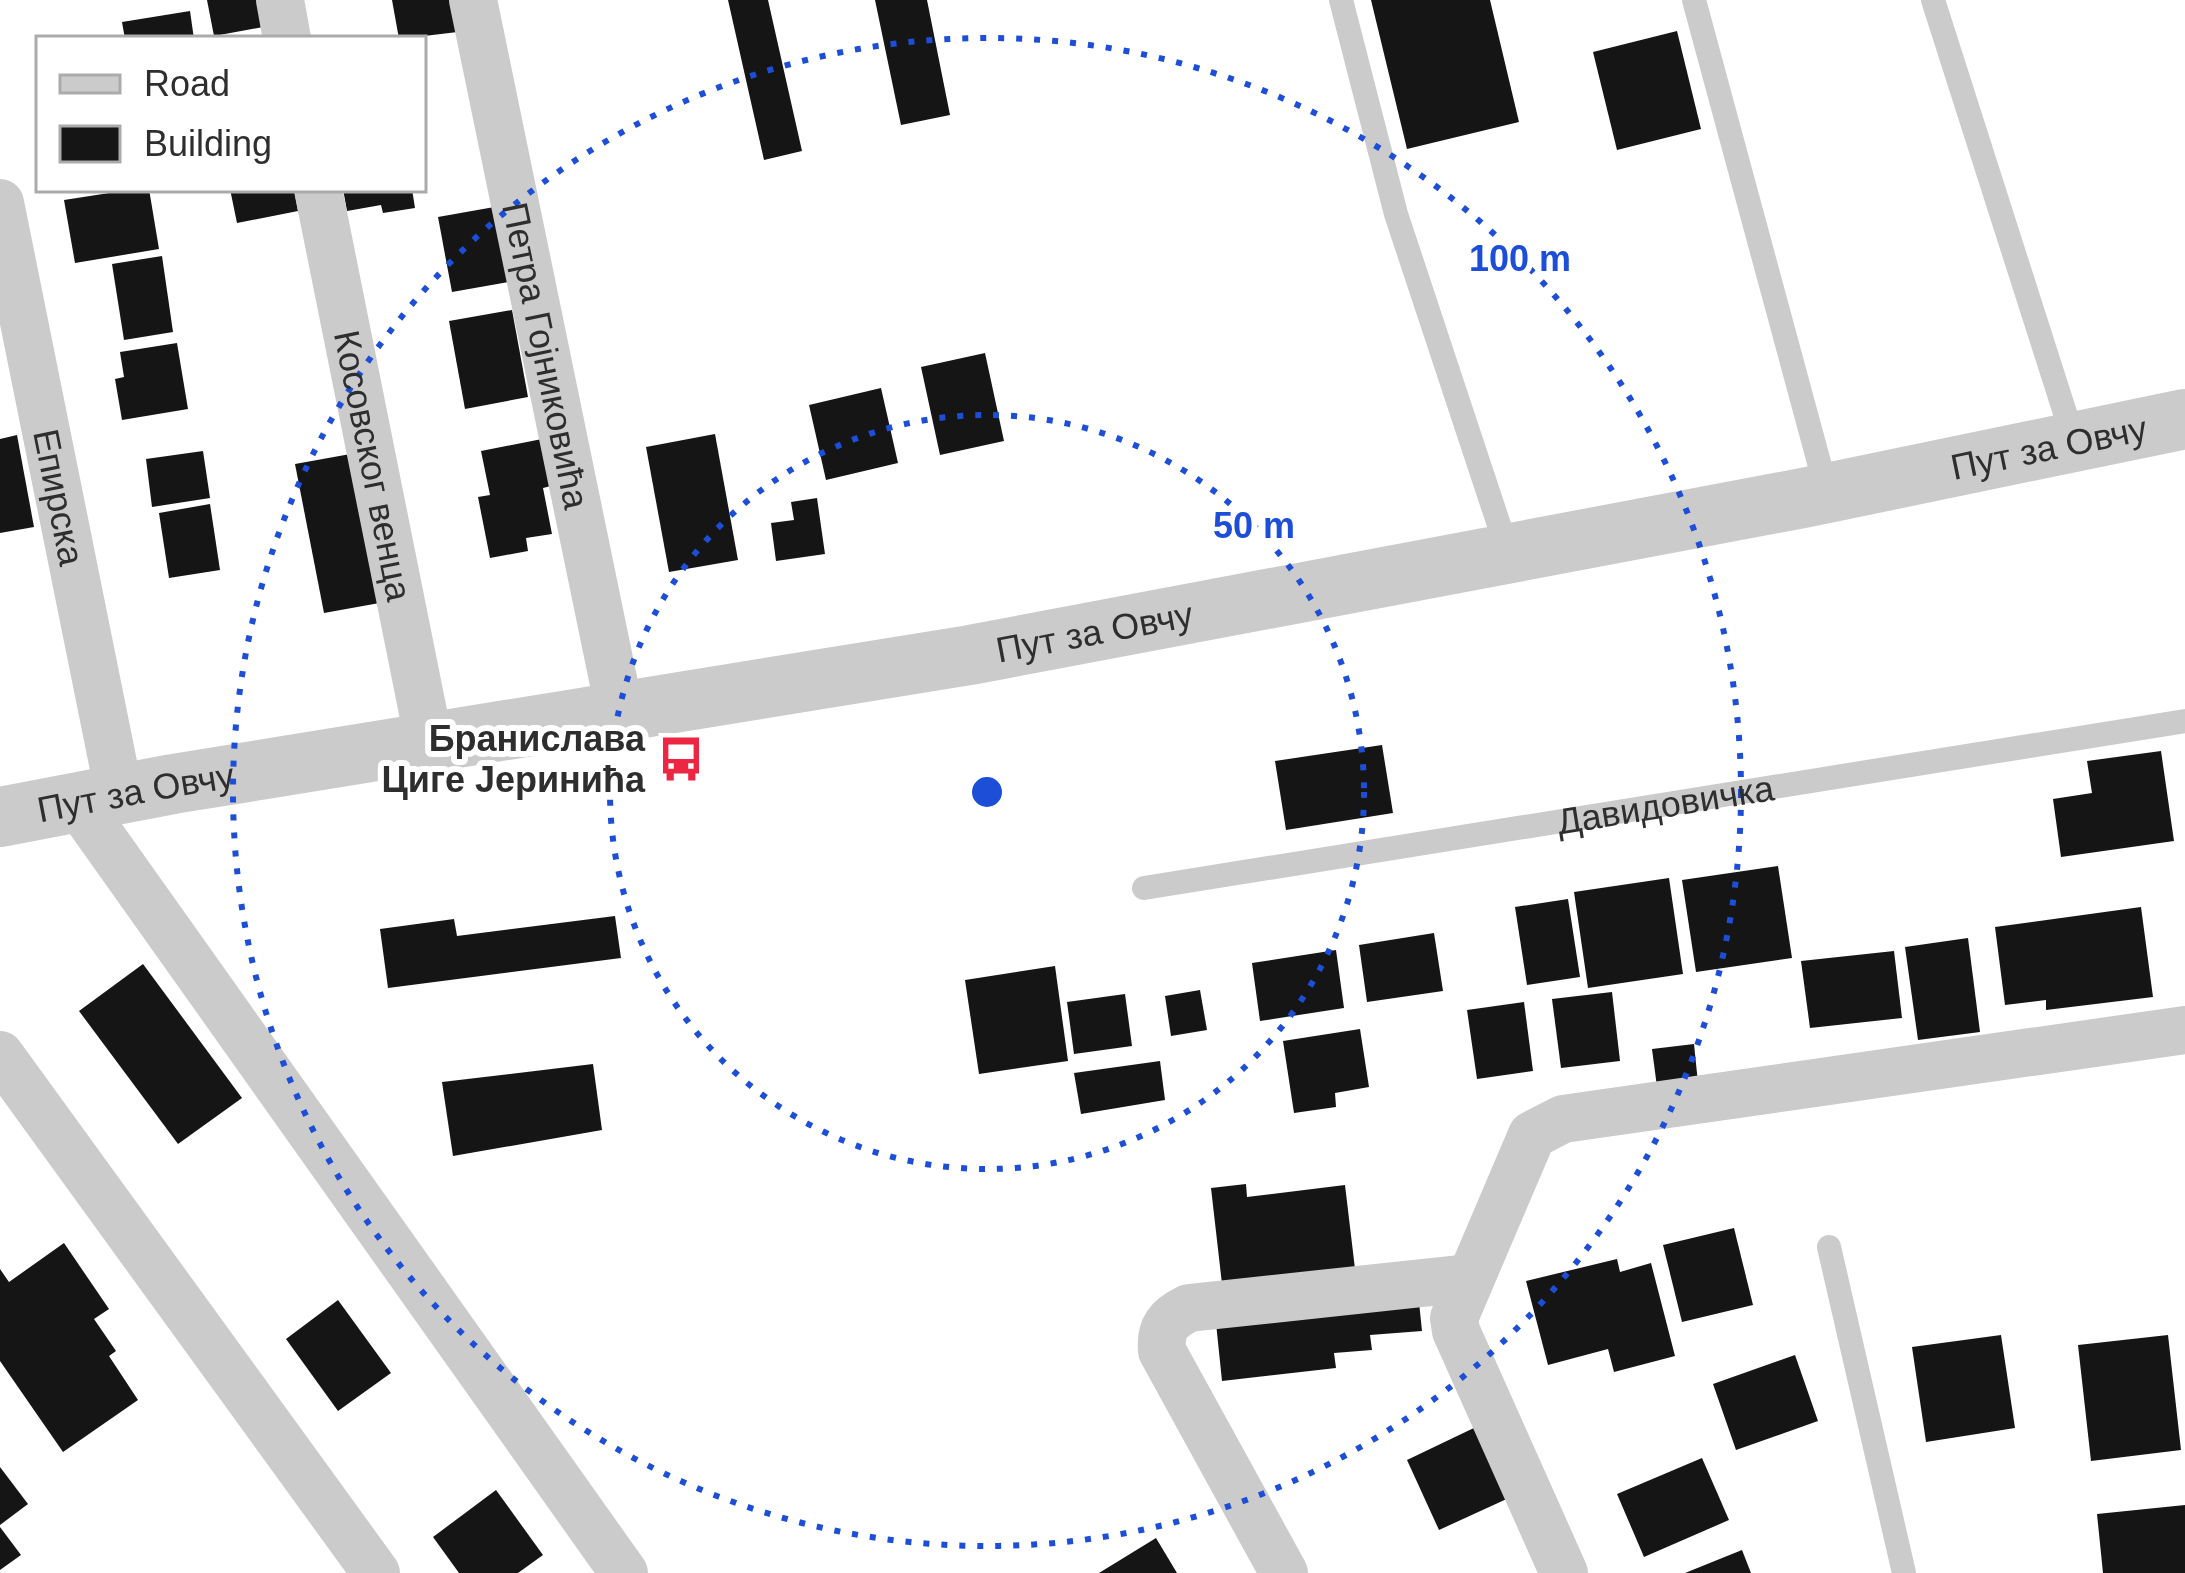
<svg xmlns="http://www.w3.org/2000/svg" width="2185" height="1573" font-family="Arial,sans-serif">
	<style>
		.building { fill: #151515 }
		.lines { fill: none; stroke-linecap: round; stroke-linejoin: round }
		.service { stroke: #cbcbcb; stroke-width: 24 }
		.minor { stroke: #cbcbcb; stroke-width: 48 }
		.tertiary { stroke: #cbcbcb; stroke-width: 60 }
		.ring { fill: none; stroke: #1d4ed8; stroke-width: 6; stroke-dasharray: 6 12 }
		.labels { text-anchor: middle; dominant-baseline: central; stroke-width: 12; stroke-linejoin: round; paint-order: stroke }
		.street-label { font-size: 36px; fill: #2e2e2e; stroke: #fff }
		.poi-label { font-size: 36px; font-weight: bold; fill: #2e2e2e; stroke: #fff; text-anchor: end }
		.centre { fill: #1d4ed8; stroke: #fff; stroke-width: 6 }
		.ring-label { font-size: 36px; text-anchor: middle; font-weight: bold; fill: #1d4ed8; stroke: #fff; stroke-width: 12; stroke-linejoin: round; paint-order: stroke }
	</style>
	<rect width="100%" height="100%" fill="#fff"/>
	<!-- building -->
	<g class="building">
		<polygon points="207,0 258,0 263,27 214,36"/>
		<polygon points="392,0 461,0 466,31 399,39"/>
		<polygon points="728,0 768,0 802,151 764,160"/>
		<polygon points="875,0 927,0 950,115 901,125"/>
		<polygon points="1371,0 1490,0 1519,122 1407,149"/>
		<polygon points="190,11 194,39 125,39 122,22"/>
		<polygon points="1677,31 1701,129 1617,150 1593,52"/>
		<polygon points="135,189 149,189 159,249 75,263 64,200"/>
		<polygon points="230,189 294,189 298,211 237,223"/>
		<polygon points="343,189 412,189 415,208 383,213 381,205 347,211"/>
		<polygon points="500,206 514,281 452,292 438,217"/>
		<polygon points="162,256 173,332 124,340 112,264"/>
		<polygon points="512,310 528,397 465,409 449,321"/>
		<polygon points="177,343 188,409 122,420 115,379 124,377 120,352"/>
		<polygon points="985,353 1004,441 940,455 921,367"/>
		<polygon points="881,388 898,463 826,480 809,405"/>
		<polygon points="715,434 738,560 669,572 646,447"/>
		<polygon points="17,435 34,527 0,533 0,439"/>
		<polygon points="542,439 551,486 543,488 552,534 526,538 528,551 490,558 478,497 490,495 481,451"/>
		<polygon points="203,451 210,498 152,507 146,459"/>
		<polygon points="356,453 385,602 324,613 295,464"/>
		<polygon points="817,498 825,554 776,561 771,523 794,520 791,502"/>
		<polygon points="210,504 220,570 169,578 159,513"/>
		<polygon points="1382,745 1393,813 1286,830 1275,761"/>
		<polygon points="2161,751 2174,841 2061,857 2053,799 2092,793 2087,761"/>
		<polygon points="1778,866 1792,958 1696,972 1682,880"/>
		<polygon points="1669,878 1683,974 1588,988 1574,892"/>
		<polygon points="1568,899 1580,977 1527,985 1515,907"/>
		<polygon points="2141,907 2153,997 2046,1010 2046,1000 2005,1005 1995,927"/>
		<polygon points="615,916 621,958 388,988 380,929 454,919 457,936"/>
		<polygon points="1434,933 1443,991 1367,1002 1359,945"/>
		<polygon points="1968,938 1980,1032 1918,1040 1905,947"/>
		<polygon points="1336,950 1344,1008 1260,1021 1252,963"/>
		<polygon points="1894,951 1902,1018 1810,1028 1801,961"/>
		<polygon points="143,964 242,1098 178,1144 79,1011"/>
		<polygon points="1055,966 1068,1061 979,1074 965,980"/>
		<polygon points="1200,990 1207,1030 1171,1036 1165,996"/>
		<polygon points="1612,992 1620,1061 1561,1068 1552,999"/>
		<polygon points="1125,994 1132,1046 1074,1054 1067,1002"/>
		<polygon points="1524,1002 1533,1071 1477,1079 1467,1010"/>
		<polygon points="1360,1029 1369,1087 1335,1093 1336,1107 1294,1113 1283,1041"/>
		<polygon points="1694,1044 1698,1083 1657,1087 1652,1049"/>
		<polygon points="1160,1061 1165,1100 1081,1114 1074,1073"/>
		<polygon points="593,1064 602,1130 453,1156 442,1082"/>
		<polygon points="1246,1184 1247,1197 1345,1185 1355,1269 1222,1284 1211,1188"/>
		<polygon points="1734,1228 1753,1305 1682,1322 1663,1245"/>
		<polygon points="64,1243 109,1309 94,1319 116,1351 109,1356 138,1400 63,1452 0,1361 0,1269 9,1282"/>
		<polygon points="1617,1259 1620,1272 1651,1263 1675,1356 1614,1372 1608,1349 1548,1365 1526,1281"/>
		<polygon points="338,1300 391,1373 338,1411 286,1339"/>
		<polygon points="1419,1302 1422,1331 1370,1335 1372,1350 1334,1353 1336,1368 1222,1381 1216,1323"/>
		<polygon points="2001,1335 2015,1428 1926,1442 1912,1347"/>
		<polygon points="2168,1335 2181,1450 2091,1461 2078,1345"/>
		<polygon points="1795,1355 1818,1421 1736,1450 1713,1384"/>
		<polygon points="1478,1426 1511,1497 1439,1530 1407,1460"/>
		<polygon points="1702,1458 1729,1520 1644,1557 1617,1494"/>
		<polygon points="0,1467 28,1504 0,1525"/>
		<polygon points="496,1490 543,1555 518,1573 459,1573 433,1537"/>
		<polygon points="2185,1505 2185,1573 2103,1573 2097,1514"/>
		<polygon points="0,1527 21,1555 0,1570"/>
		<polygon points="1156,1538 1177,1573 1099,1573"/>
		<polygon points="1742,1550 1751,1573 1685,1573"/>
	</g>
	<g class="lines">
		<!-- service -->
		<g class="service">
			<polyline points="1341,0 1396,214 1508,552"/>
			<polyline points="1694,0 1827,492"/>
			<polyline points="1933,0 2074,441"/>
			<path id="s1" d="M 1144,888 L 2185,721"/>
			<polyline points="1829,1247 1904,1573"/>
		</g>
		<!-- minor -->
		<g class="minor">
			<polyline points="280,0 287,39"/>
			<path id="s2" d="M 473,0 L 620,713"/>
			<path id="s3" d="M 318,189 L 429,742"/>
			<path id="s4" d="M 0,203 L 119,793"/>
			<polyline points="76,801 624,1573"/>
			<polyline points="0,1055 376,1573"/>
			<path d="M 1284,1573 L 1162,1351 C 1160,1328 1168,1318 1189,1308 L 1469,1278"/>
			<polyline points="1564,1573 1456,1331 1454,1318 1532,1135 1563,1119 2185,1030"/>
		</g>
		<!-- tertiary -->
		<path class="tertiary" id="s5" d="M 0,817 L 173,784 L 970,655 L 1808,497 L 2185,419"/>
	</g>
	<!-- distance rings -->
	<g class="ring">
		<circle cx="987" cy="792" r="377"/>
		<circle cx="987" cy="792" r="754"/>
	</g>
	<!-- icons -->
	<defs>
		<g id="bus-bare" transform="scale(3.6)"><path d="M-5-6H5V4H4V6H2V4H-2V6H-4V4H-5ZM-3.5-4V0h7V-4ZM-3.5 1.2v1.5H-2V1.2ZM2 1.2v1.5H3.5V1.2Z" fill="#ed2743" stroke="#fff" stroke-width="2.5" paint-order="stroke"/></g>
	</defs>
	<g fill-rule="evenodd">
		<use href="#bus-bare" x="681" y="759"/>
	</g>
	<g class="labels">
		<!-- street labels -->
		<g class="street-label">
			<text stroke="none"><textPath href="#s2" startOffset="363">Петра Гојниковића</textPath></text>
			<text stroke="none"><textPath href="#s5" startOffset="2082">Пут за Овчу</textPath></text>
			<text stroke="none"><textPath href="#s3" startOffset="282">Косовског венца</textPath></text>
			<text stroke="none"><textPath href="#s4" startOffset="300">Епирска</textPath></text>
			<text stroke="none"><textPath href="#s5" startOffset="1110">Пут за Овчу</textPath></text>
			<text stroke="none"><textPath href="#s5" startOffset="138">Пут за Овчу</textPath></text>
			<text stroke="none"><textPath href="#s1" startOffset="528">Давидовичка</textPath></text>
		</g>
		<!-- poi labels -->
		<g class="poi-label">
			<text x="645" y="738">Бранислава<tspan x="645" dy="41">Циге Јеринића</tspan></text>
		</g>
	</g>
	<circle cx="987" cy="792" r="18" class="centre"/>
	<g class="ring-label">
		<text x="1520" y="271">100 m</text>
		<text x="1254" y="538">50 m</text>
	</g>
	<!-- legend -->
	<rect x="36" y="36" width="390" height="156" fill="#ffffff" stroke="#ababab" stroke-width="3"/>
	<rect x="60" y="75" width="60" height="18" fill="#cbcbcb" stroke="#ababab" stroke-width="3"/>
	<text x="144" y="96" font-size="36" fill="#2e2e2e">Road</text>
	<rect x="60" y="126" width="60" height="36" fill="#151515" stroke="#ababab" stroke-width="3"/>
	<text x="144" y="156" font-size="36" fill="#2e2e2e">Building</text>
</svg>
